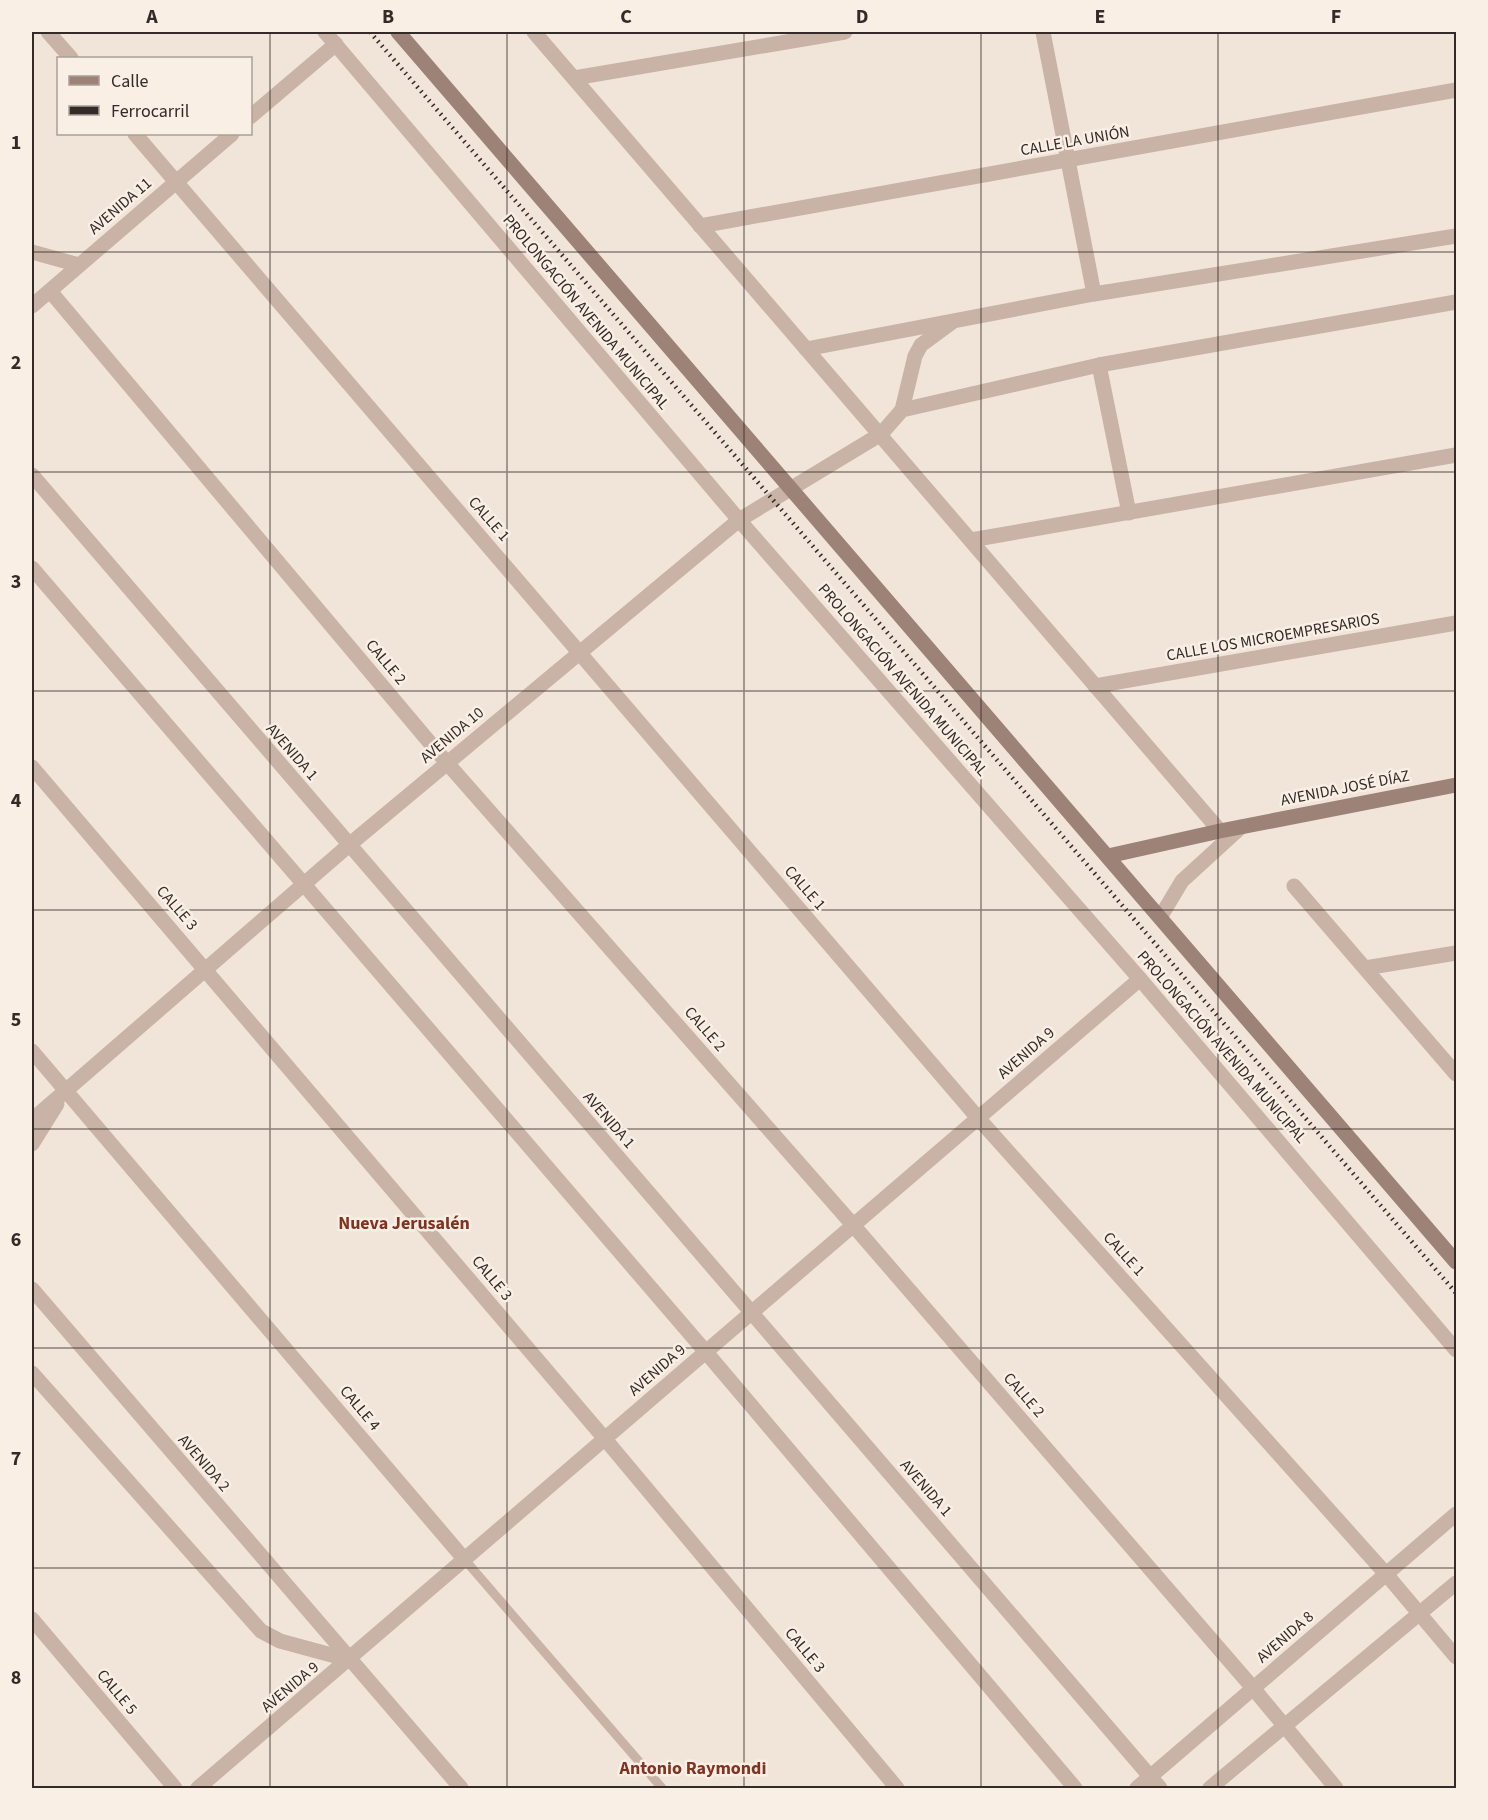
<svg xmlns="http://www.w3.org/2000/svg" width="1488" height="1820" font-family="'Source Sans 3',sans-serif">
	<style>
		.lines { fill: none; stroke-linecap: round; stroke-linejoin: round }
		.lane { stroke: #c8b3a6; stroke-width: 9 }
		.street { stroke: #c8b3a6; stroke-width: 15 }
		.secondary { stroke: #9c8277; stroke-width: 15 }
		.rail { stroke: #342a27; stroke-width: 4.5; stroke-dasharray: 1.5 4.5; stroke-linecap: butt }
		.grid { fill: none; stroke: #342a27; stroke-width: 1.5; stroke-opacity: 0.55 }
		.labels { text-anchor: middle; dominant-baseline: central; stroke-width: 5; stroke-linejoin: round; paint-order: stroke }
		.street-label { font-size: 16px; fill: #342a27; stroke: #f9efe5 }
		.neighbourhood-label { font-size: 18px; font-weight: bold; fill: #813322; stroke: #f9efe5 }
		.neatline { fill: none; stroke: #342a27; stroke-width: 2 }
		.grid-label { font-size: 20px; text-anchor: middle; font-weight: bold; fill: #342a27 }
	</style>
	<rect width="100%" height="100%" fill="#f1e4d9"/>
	<g class="lines">
		<!-- lane -->
		<polyline class="lane" points="465,1560 662,1788"/>
		<!-- street -->
		<g class="street">
			<polyline points="48,32 71,58"/>
			<polyline points="325,32 739,520 1140,979 1456,1350"/>
			<polyline points="534,32 1220,831"/>
			<polyline points="1043,32 1094,294"/>
			<polyline points="574,78 845,32"/>
			<polyline points="250,117 336,44"/>
			<polyline points="135,134 978,1118 1386,1574 1456,1657"/>
			<polyline points="700,226 1456,90"/>
			<polyline points="32,252 79,265"/>
			<polyline points="50,291 447,763 853,1225 1253,1688 1336,1788"/>
			<polyline points="32,306 232,134"/>
			<polyline points="806,349 1094,294 1456,236"/>
			<polyline points="1099,365 1129,513"/>
			<polyline points="902,410 915,356 921,345 951,323"/>
			<polyline points="32,475 1160,1788"/>
			<polyline points="971,540 1456,455"/>
			<polyline points="32,568 705,1351 1075,1788"/>
			<polyline points="1095,686 1456,623"/>
			<polyline points="32,767 605,1439 897,1788"/>
			<polyline points="1294,886 1456,1074"/>
			<polyline points="1161,916 1182,881 1241,827"/>
			<polyline points="1365,968 1456,953"/>
			<polyline points="32,1051 465,1560"/>
			<polyline points="32,1120 349,845 739,520 881,434 902,410 1099,365 1456,302"/>
			<polyline points="32,1144 57,1104"/>
			<polyline points="32,1289 461,1788"/>
			<polyline points="32,1373 261,1631 280,1641 350,1660"/>
			<polyline points="32,1619 175,1788"/>
			<polyline points="198,1788 1140,979"/>
			<polyline points="1137,1788 1456,1514"/>
			<polyline points="1210,1788 1456,1583"/>
		</g>
		<!-- secondary -->
		<g class="secondary">
			<polyline points="398,32 1456,1262"/>
			<polyline points="1108,856 1220,831 1456,785"/>
		</g>
		<!-- rail -->
		<polyline class="rail" points="370,32 1456,1293"/>
	</g>
	<!-- grid -->
	<path class="grid" d="M 270,32 L 270,1788M 507,32 L 507,1788M 744,32 L 744,1788M 981,32 L 981,1788M 1218,32 L 1218,1788M 32,252 L 1456,252M 32,472 L 1456,472M 32,691 L 1456,691M 32,910 L 1456,910M 32,1129 L 1456,1129M 32,1348 L 1456,1348M 32,1568 L 1456,1568"/>
	<g class="labels">
		<!-- street labels -->
		<g class="street-label">
			<text transform="translate(1075 141) rotate(-10)">CALLE LA UNIÓN</text>
			<text transform="translate(120 206) rotate(-41)">AVENIDA 11</text>
			<text transform="translate(586 312) rotate(50)">PROLONGACIÓN AVENIDA MUNICIPAL</text>
			<text transform="translate(489 519) rotate(49)">CALLE 1</text>
			<text transform="translate(1273 637) rotate(-10)">CALLE LOS MICROEMPRESARIOS</text>
			<text transform="translate(386 662) rotate(50)">CALLE 2</text>
			<text transform="translate(903 680) rotate(49)">PROLONGACIÓN AVENIDA MUNICIPAL</text>
			<text transform="translate(452 735) rotate(-40)">AVENIDA 10</text>
			<text transform="translate(292 752) rotate(49)">AVENIDA 1</text>
			<text transform="translate(1345 788) rotate(-11)">AVENIDA JOSÉ DÍAZ</text>
			<text transform="translate(805 888) rotate(49)">CALLE 1</text>
			<text transform="translate(177 908) rotate(49)">CALLE 3</text>
			<text transform="translate(705 1029) rotate(49)">CALLE 2</text>
			<text transform="translate(1222 1047) rotate(49)">PROLONGACIÓN AVENIDA MUNICIPAL</text>
			<text transform="translate(1026 1053) rotate(-41)">AVENIDA 9</text>
			<text transform="translate(609 1120) rotate(49)">AVENIDA 1</text>
			<text transform="translate(1124 1254) rotate(48)">CALLE 1</text>
			<text transform="translate(492 1278) rotate(50)">CALLE 3</text>
			<text transform="translate(657 1370) rotate(-41)">AVENIDA 9</text>
			<text transform="translate(1024 1395) rotate(49)">CALLE 2</text>
			<text transform="translate(360 1408) rotate(50)">CALLE 4</text>
			<text transform="translate(204 1463) rotate(49)">AVENIDA 2</text>
			<text transform="translate(926 1488) rotate(49)">AVENIDA 1</text>
			<text transform="translate(1285 1637) rotate(-41)">AVENIDA 8</text>
			<text transform="translate(805 1650) rotate(50)">CALLE 3</text>
			<text transform="translate(290 1687) rotate(-40)">AVENIDA 9</text>
			<text transform="translate(117 1692) rotate(50)">CALLE 5</text>
		</g>
		<!-- neighbourhood labels -->
		<g class="neighbourhood-label">
			<text x="404" y="1223">Nueva Jerusalén</text>
			<text x="693" y="1768">Antonio Raymondi</text>
		</g>
	</g>
	<!-- border -->
	<rect width="1488" height="1820" fill="none" stroke="#f9efe5" stroke-width="66"/>
	<!-- legend -->
	<rect x="57" y="57" width="195" height="78" fill="#f9efe5" stroke="#aaa099" stroke-width="1.5"/>
	<rect x="69" y="76" width="30" height="9" fill="#9c8277" stroke="#aaa099" stroke-width="1.5"/>
	<text x="111" y="87" font-size="18" fill="#342a27">Calle</text>
	<rect x="69" y="106" width="30" height="9" fill="#342a27" stroke="#aaa099" stroke-width="1.5"/>
	<text x="111" y="117" font-size="18" fill="#342a27">Ferrocarril</text>
	<rect x="33" y="33" width="1422" height="1754" class="neatline"/>
	<g class="grid-label">
		<text x="152" y="23">A</text>
		<text x="388" y="23">B</text>
		<text x="626" y="23">C</text>
		<text x="862" y="23">D</text>
		<text x="1100" y="23">E</text>
		<text x="1336" y="23">F</text>
		<text x="16" y="149">1</text>
		<text x="16" y="369">2</text>
		<text x="16" y="588">3</text>
		<text x="16" y="807">4</text>
		<text x="16" y="1026">5</text>
		<text x="16" y="1246">6</text>
		<text x="16" y="1465">7</text>
		<text x="16" y="1684">8</text>
	</g>
</svg>
